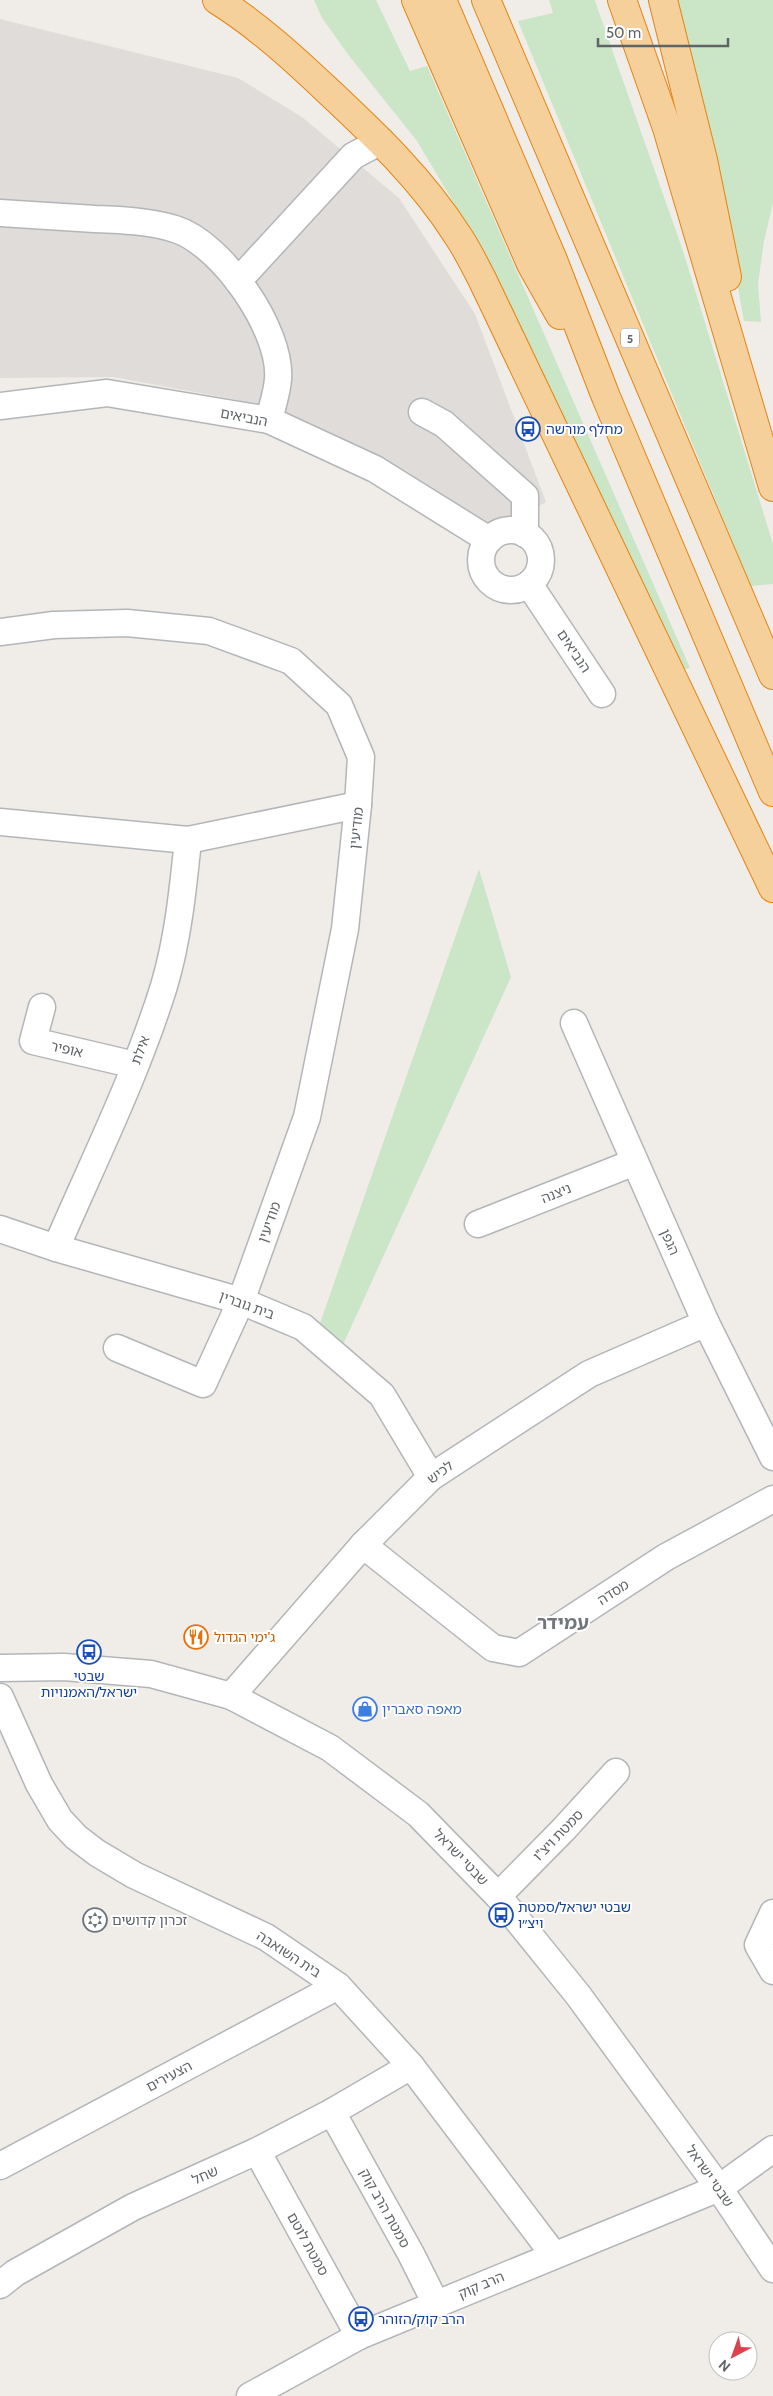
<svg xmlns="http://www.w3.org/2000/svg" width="773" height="2396" font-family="Cabin,'Noto Sans Hebrew',sans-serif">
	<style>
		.industrial { fill: #dfdcda }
		.green { fill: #cbe5c7 }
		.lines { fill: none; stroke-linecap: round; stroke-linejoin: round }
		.minor-casing { stroke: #b3b6b9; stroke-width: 29 }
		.highway-casing { stroke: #e58313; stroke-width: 30 }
		.minor { stroke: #fff; stroke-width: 26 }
		.highway { stroke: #f5d09a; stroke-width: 28 }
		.labels { text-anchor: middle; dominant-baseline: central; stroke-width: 4; stroke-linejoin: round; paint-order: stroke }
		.shield { fill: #fff; stroke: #8f9295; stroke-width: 1 }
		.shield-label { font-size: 12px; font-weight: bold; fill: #5f6467 }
		.street-label { font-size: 14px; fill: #5f6467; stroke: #fff }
		.transit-label { font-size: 14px; fill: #164399; stroke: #fff; text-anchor: start }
		.food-label { font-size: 14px; fill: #c56008; stroke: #fff; text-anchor: start }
		.shop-label { font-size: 14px; fill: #366cbe; stroke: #fff; text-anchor: start }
		.worship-label { font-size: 14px; fill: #5b616d; stroke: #fff; text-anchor: start }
		.district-label { font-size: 19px; font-weight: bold; fill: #707679; stroke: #fff }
	</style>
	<rect width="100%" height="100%" fill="#f0ede8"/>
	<!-- industrial -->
	<polygon class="industrial" points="0,19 238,78 302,117 399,198 475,314 546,502 493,534 305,424 233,399 113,377 0,378"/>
	<!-- green -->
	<g class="green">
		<polygon points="314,0 376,0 410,71 427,66 690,668 677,671 480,247 417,141 350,57 322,18"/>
		<polygon points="549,0 595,0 596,4 683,251 773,544 773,584 751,586 518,21 553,13"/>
		<polygon points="670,0 773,0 773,203 764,241 758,284 761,322 744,321 715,160"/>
		<polygon points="479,869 511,977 341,1349 319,1326"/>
	</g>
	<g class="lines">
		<!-- minor casing -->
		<g class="minor-casing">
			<g id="minor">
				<path d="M 0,213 C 32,215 64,217 95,219 C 122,220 149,221 175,229 C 221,243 282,330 278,379 C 277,393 272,407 269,420"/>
				<polyline points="238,281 353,156 381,141"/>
				<polyline points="0,406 107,393 269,420 375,469 489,540"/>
				<polyline points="422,412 444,424 525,496 525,534"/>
				<circle cx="511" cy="560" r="30"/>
				<polyline points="529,584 602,694"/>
				<polyline points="0,632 54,625 127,623 209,631 291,661 339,705 361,757 358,805 345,929 307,1117 241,1301 203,1384 117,1348"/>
				<polyline points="0,822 188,840 358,805"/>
				<polyline points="42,1007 33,1041 135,1065"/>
				<polyline points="574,1023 706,1323 773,1457"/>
				<polyline points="478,1224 635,1162"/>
				<polyline points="0,1229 56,1248 241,1301 303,1327 382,1395 431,1477"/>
				<path d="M 56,1248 C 93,1162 136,1076 164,986 C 178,939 183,889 188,840"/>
				<polyline points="363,1545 493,1648 519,1653 666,1557 773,1499"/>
				<polyline points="0,1668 64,1667 151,1674 231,1696 330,1748 418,1814 498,1896 578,1995 719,2188 773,2269"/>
				<polyline points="231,1696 363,1545 431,1477 589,1374 706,1323"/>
				<polyline points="0,1697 39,1784 60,1820 76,1837 97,1853 134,1875 266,1937 338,1986 411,2066 554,2255"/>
				<polyline points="498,1896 563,1830 616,1772"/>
				<polyline points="773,1913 758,1945 773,1971"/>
				<polyline points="332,2112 411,2254 436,2304"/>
				<polyline points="257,2151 359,2336"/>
				<polyline points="0,2166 338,1986"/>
				<polyline points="0,2285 15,2273 133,2207 257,2151 332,2112 411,2066"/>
				<polyline points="250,2396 359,2336 719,2188 773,2149"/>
			</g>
		</g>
		<!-- highway casing -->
		<g class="highway-casing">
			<g id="highway">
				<path d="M 217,0 C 257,25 292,57 326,89 C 374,134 422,179 458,236 C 467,249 474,264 482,279 L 773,888"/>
				<polyline points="416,0 531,264 560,315"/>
				<polyline points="442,0 553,260 606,397 773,792"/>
				<polyline points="486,0 773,675"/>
				<polyline points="622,0 667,128 773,487"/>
				<polyline points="663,0 703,160 727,277"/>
			</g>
		</g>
		<!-- minor -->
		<use href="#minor" class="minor"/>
		<!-- highway -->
		<use href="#highway" class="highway"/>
	</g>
	<!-- icons -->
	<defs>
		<g id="bus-ring" transform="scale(1.25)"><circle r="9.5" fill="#fff" stroke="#1a4fb4" stroke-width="1.5"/><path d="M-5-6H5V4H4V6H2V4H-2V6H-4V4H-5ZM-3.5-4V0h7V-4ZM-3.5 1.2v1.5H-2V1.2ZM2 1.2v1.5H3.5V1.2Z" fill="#1a4fb4"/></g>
		<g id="restaurant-ring" transform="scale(1.25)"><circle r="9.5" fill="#fff" stroke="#e8710a" stroke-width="1.5"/><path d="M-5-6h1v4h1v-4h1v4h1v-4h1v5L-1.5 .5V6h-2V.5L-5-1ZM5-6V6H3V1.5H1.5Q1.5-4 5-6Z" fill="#e8710a"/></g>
		<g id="shop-ring" transform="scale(1.25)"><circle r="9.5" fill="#fff" stroke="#3f7fe0" stroke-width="1.5"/><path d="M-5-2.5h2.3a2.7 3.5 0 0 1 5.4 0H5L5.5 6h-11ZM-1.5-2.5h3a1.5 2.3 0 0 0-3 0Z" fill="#3f7fe0"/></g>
		<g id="synagogue-ring" transform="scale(1.25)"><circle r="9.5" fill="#fff" stroke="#6b7280" stroke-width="1.5"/><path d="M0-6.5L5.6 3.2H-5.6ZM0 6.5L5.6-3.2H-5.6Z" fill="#6b7280"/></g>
	</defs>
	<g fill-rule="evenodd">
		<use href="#bus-ring" x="528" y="429"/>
		<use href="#restaurant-ring" x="196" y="1637"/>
		<use href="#bus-ring" x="89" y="1652"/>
		<use href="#shop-ring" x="365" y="1709"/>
		<use href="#bus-ring" x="501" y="1915"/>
		<use href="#synagogue-ring" x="95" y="1920"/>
		<use href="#bus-ring" x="361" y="2319"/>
	</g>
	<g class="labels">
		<!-- shield labels -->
		<rect class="shield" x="621" y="328.5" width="18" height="19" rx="4"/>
		<g class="shield-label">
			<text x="630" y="338">5</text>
		</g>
		<!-- street labels -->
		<g class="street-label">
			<text transform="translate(244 417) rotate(11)">הנביאים</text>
			<text transform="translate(574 651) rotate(56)">הנביאים</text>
			<text transform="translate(356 828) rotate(-84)">מודיעין</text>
			<text transform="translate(67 1049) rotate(13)">אופיר</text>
			<text transform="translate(140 1050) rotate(-70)">אילת</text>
			<text transform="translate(556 1193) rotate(-22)">ניצנה</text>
			<text transform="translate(269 1222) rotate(-70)">מודיעין</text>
			<text transform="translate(670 1242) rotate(66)">הגפן</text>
			<text transform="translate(247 1305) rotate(20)">בית גוברין</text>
			<text transform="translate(440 1472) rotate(-36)">לכיש</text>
			<text transform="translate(613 1592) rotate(-33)">מסדה</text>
			<text transform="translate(558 1835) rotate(-46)">סמטת ויצ"ו</text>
			<text transform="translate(461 1857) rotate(46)">שבטי ישראל</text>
			<text transform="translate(289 1954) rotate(33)">בית השואבה</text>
			<text transform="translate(169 2076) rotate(-28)">הצעירים</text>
			<text transform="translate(205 2175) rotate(-24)">שחל</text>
			<text transform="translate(710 2176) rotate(55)">שבטי ישראל</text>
			<text transform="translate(385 2208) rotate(61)">סמטת הרב קוק</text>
			<text transform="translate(308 2244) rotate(61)">סמטת לוטם</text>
			<text transform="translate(481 2285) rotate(-23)">הרב קוק</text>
		</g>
		<!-- transit labels -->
		<g class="transit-label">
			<text x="546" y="429">מחלף מורשה</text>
			<text x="89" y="1676" text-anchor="middle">שבטי<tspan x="89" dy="16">ישראל/האמנויות</tspan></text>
			<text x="518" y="1907">שבטי ישראל/סמטת<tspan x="518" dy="16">ויצ״ו</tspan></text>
			<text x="378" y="2319">הרב קוק/הזוהר</text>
		</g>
		<!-- food labels -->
		<g class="food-label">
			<text x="214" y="1637">ג'ימי הגדול</text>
		</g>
		<!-- shop labels -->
		<g class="shop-label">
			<text x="382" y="1709">מאפה סאברין</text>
		</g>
		<!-- worship labels -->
		<g class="worship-label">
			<text x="112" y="1920">זכרון קדושים</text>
		</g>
		<!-- district labels -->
		<g class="district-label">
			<text x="563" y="1622">עמידר</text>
		</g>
	</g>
	<!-- north arrow -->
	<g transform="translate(733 2356) rotate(221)"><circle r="24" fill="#ffffff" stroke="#bfc1c2"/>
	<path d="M0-4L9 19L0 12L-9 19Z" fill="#dc424e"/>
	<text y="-8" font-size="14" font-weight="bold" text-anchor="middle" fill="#5f6467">N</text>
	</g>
	<!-- scale -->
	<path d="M598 38v8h130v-8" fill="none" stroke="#5f6467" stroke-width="2.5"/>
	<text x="606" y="38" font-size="15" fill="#5f6467" stroke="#ffffff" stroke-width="4" paint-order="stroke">50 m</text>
</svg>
